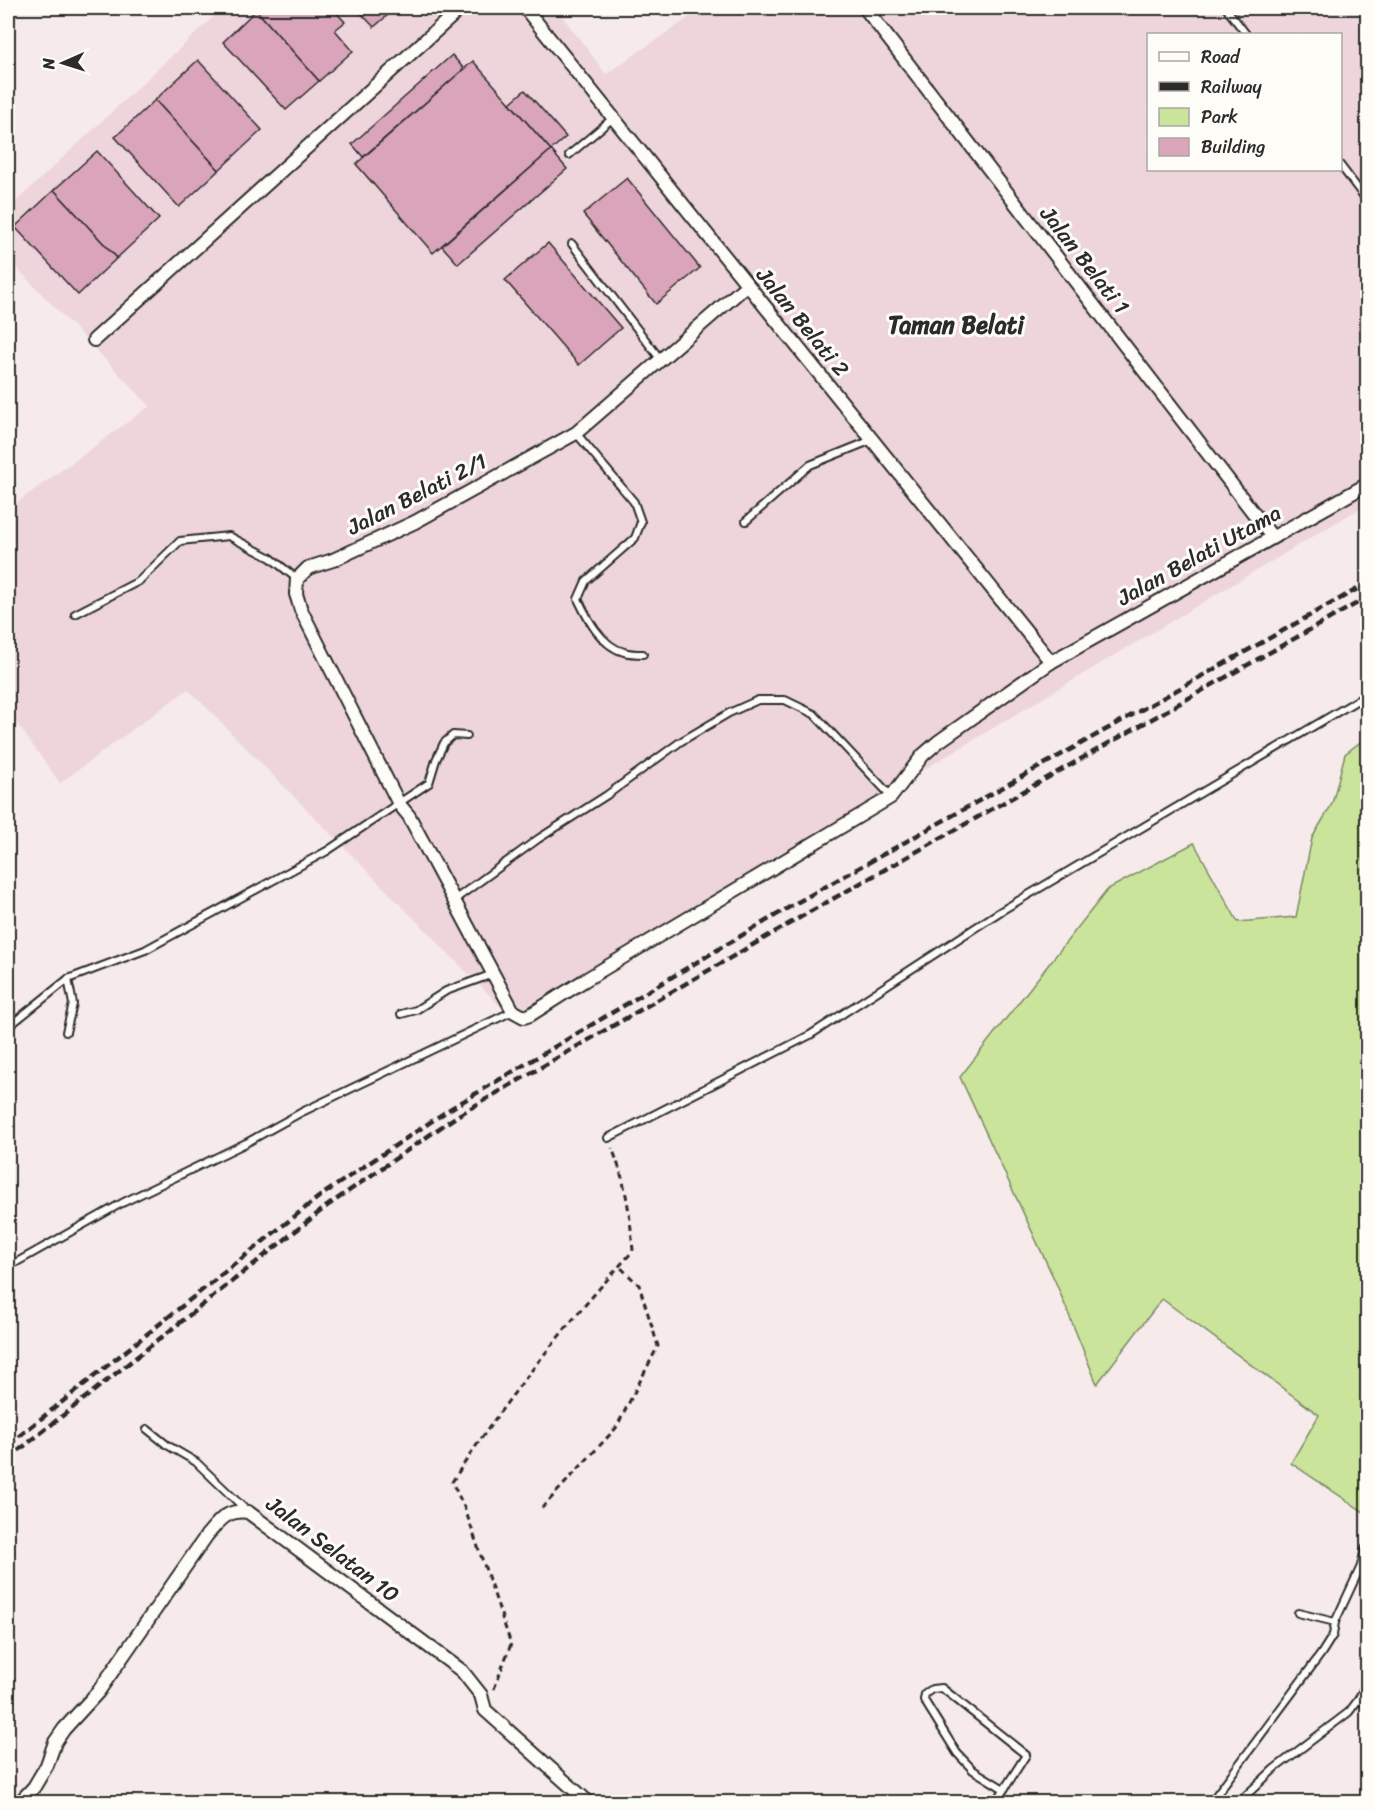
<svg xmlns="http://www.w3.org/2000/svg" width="1375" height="1810" font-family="Sriracha,sans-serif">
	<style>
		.built { fill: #eed5dc; fill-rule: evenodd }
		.green { fill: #cae59b; stroke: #7a8863; stroke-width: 1.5 }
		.building { fill: #daa4ba; stroke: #2b2b2b; stroke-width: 1.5 }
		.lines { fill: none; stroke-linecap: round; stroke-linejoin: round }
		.lane-casing { stroke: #2b2b2b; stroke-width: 10 }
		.street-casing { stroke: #2b2b2b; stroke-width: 16 }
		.path { stroke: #2b2b2b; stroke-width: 3; stroke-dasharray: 6 4.5; stroke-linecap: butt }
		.lane { stroke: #fdfcf7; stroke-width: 6 }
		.street { stroke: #fdfcf7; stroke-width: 12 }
		.rail { stroke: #2b2b2b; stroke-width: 4.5; stroke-dasharray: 9 4.5; stroke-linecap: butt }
		.labels { text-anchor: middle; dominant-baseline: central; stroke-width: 6; stroke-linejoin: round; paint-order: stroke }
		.street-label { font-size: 22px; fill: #2b2b2b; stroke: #fdfcf7 }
		.neighbourhood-label { font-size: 24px; font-weight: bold; fill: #2b2b2b; stroke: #fdfcf7 }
	</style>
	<rect width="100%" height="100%" fill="#f6eaeb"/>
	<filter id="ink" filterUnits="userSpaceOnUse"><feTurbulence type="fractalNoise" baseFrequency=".0167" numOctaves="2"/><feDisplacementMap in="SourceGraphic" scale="12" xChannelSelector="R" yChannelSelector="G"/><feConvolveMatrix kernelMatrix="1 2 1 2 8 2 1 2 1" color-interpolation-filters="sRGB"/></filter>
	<g filter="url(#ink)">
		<!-- built -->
		<path class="built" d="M 223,8 L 556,8 L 606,74 L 703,8 L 1367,8 L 1367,504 L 511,1017 L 188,689 L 60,783 L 8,711 L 8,509 L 150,406 L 8,259 L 8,209 ZM 1148,34 L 1340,34 L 1340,170 L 1148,170 Z"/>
		<!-- green -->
		<polygon class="green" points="1367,737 1367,1514 1291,1463 1319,1415 1162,1299 1097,1384 1056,1283 960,1077 1108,889 1194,843 1238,922 1296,917 1312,838 1332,804 1345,754"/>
		<!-- building -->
		<g class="building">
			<polygon points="259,8 332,8 345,22 335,30 353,51 319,81 256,10"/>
			<polygon points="356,8 396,8 374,27"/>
			<polygon points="256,10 319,81 286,110 223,42"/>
			<polygon points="452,55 464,69 363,157 352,144"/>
			<polygon points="198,60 262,130 219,170 155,100"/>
			<polygon points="473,61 551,150 433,253 356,164"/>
			<polygon points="525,90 566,137 551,150 510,103"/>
			<polygon points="155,100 219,170 179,207 115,137"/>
			<polygon points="551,150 567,169 458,264 442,246"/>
			<polygon points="97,151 159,219 117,258 54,190"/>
			<polygon points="627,178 700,268 656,304 583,214"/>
			<polygon points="54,190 117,258 78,295 15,227"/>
			<polygon points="548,243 621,328 579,365 505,280"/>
		</g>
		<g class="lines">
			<!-- lane casing -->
			<g class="lane-casing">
				<g id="lane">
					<polyline points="1226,8 1246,34"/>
					<polyline points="569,155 613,118"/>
					<polyline points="1340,165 1368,202"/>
					<polyline points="572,244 661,360"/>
					<path d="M 576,433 L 634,502 L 641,522 L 635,538 L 586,581 L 578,599 C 587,618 601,646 624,652 C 630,654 637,654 643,654"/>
					<polyline points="746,521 810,465 872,440"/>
					<polyline points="75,614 139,581 180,541 229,536 271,558 297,579"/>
					<polyline points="454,900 538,839 607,795 680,742 729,713 758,700 785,700 814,714 891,796"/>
					<polyline points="401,1014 416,1010 446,991 493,974"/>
					<polyline points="8,1027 68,979 145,950 327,851 429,783 436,760 444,743 453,735 467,736"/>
					<polyline points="66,1032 73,1004 68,979"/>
					<polyline points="608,1138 810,1035 1001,911 1368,694"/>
					<polyline points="8,1267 122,1203 246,1143 302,1112 513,1011"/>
					<polyline points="147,1429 167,1445 196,1462 247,1511"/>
					<polyline points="1335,1622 1361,1566 1365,1549 1368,1545"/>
					<polyline points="1358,1700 1368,1705"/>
					<polyline points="996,1802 1026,1755 942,1688 932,1689 925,1694 924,1700 957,1753 973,1770 1004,1789"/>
					<polyline points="1211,1802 1321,1654 1333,1635 1335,1622 1298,1613"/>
					<polyline points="1239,1802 1274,1769 1349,1712 1358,1700 1368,1680"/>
				</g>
			</g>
			<!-- street casing -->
			<g class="street-casing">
				<g id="street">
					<polyline points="525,8 1051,662"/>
					<polyline points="865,8 1272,537"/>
					<polyline points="747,285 576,433 415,522 333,560 308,568 297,579 296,594 301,610 399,804 409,816 513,1011 524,1017 530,1015 585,980 891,797 923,755 938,742 1051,662 1368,484"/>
					<polyline points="94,340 461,8"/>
					<path d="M 20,1802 L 34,1787 L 47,1765 L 55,1742 L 64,1729 L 98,1692 L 207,1535 C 219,1521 227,1509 248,1512 L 462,1671 L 481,1695 L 485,1710 L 588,1802"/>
				</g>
			</g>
			<!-- path -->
			<g class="path">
				<polyline points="542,1508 616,1428 658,1346 639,1285 619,1266"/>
				<path d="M 494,1689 L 511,1644 L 465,1509 L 452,1482 C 505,1400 567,1323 633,1251 C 630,1213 626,1183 612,1148"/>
			</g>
			<!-- lane -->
			<use href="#lane" class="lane"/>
			<!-- street -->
			<use href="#street" class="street"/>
			<!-- rail -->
			<g class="rail">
				<polyline points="8,1445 320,1196 450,1109 798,902 1368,583"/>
				<polyline points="8,1459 327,1206 457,1116 806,914 1368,597"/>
			</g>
		</g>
	</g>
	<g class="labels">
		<!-- street labels -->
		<g class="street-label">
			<text transform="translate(1085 260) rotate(52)">Jalan Belati 1</text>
			<text transform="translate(803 322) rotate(51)">Jalan Belati 2</text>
			<text transform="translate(417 494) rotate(-27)">Jalan Belati 2/1</text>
			<text transform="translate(1199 555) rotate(-29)">Jalan Belati Utama</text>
			<text transform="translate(333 1549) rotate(37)">Jalan Selatan 10</text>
		</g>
		<!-- neighbourhood labels -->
		<g class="neighbourhood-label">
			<text x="956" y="325">Taman Belati</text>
		</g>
	</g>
	<!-- margin -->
	<rect width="1375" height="1810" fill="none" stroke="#fdfcf7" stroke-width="30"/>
	<rect x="15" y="15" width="1345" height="1780" fill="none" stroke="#2b2b2b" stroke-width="2" filter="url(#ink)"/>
	<!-- legend -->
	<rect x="1147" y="33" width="195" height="138" fill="#fdfcf7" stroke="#a9a8a5" stroke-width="1.5"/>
	<rect x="1159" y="52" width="30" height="9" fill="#fdfcf7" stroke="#a9a8a5" stroke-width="1.5"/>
	<text x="1201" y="63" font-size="18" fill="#2b2b2b">Road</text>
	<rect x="1159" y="82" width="30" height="9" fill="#2b2b2b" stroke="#a9a8a5" stroke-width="1.5"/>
	<text x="1201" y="93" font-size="18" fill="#2b2b2b">Railway</text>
	<rect x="1159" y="108" width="30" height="18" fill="#cae59b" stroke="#a9a8a5" stroke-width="1.5"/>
	<text x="1201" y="123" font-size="18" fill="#2b2b2b">Park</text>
	<rect x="1159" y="138" width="30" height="18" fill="#daa4ba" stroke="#a9a8a5" stroke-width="1.5"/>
	<text x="1201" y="153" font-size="18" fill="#2b2b2b">Building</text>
	<!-- north arrow -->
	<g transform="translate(63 63) rotate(267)" stroke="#fdfcf7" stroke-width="4.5" paint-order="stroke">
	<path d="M0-4.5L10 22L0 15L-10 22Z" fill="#2b2b2b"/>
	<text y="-9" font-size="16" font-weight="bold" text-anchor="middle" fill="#2b2b2b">N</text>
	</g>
</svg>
